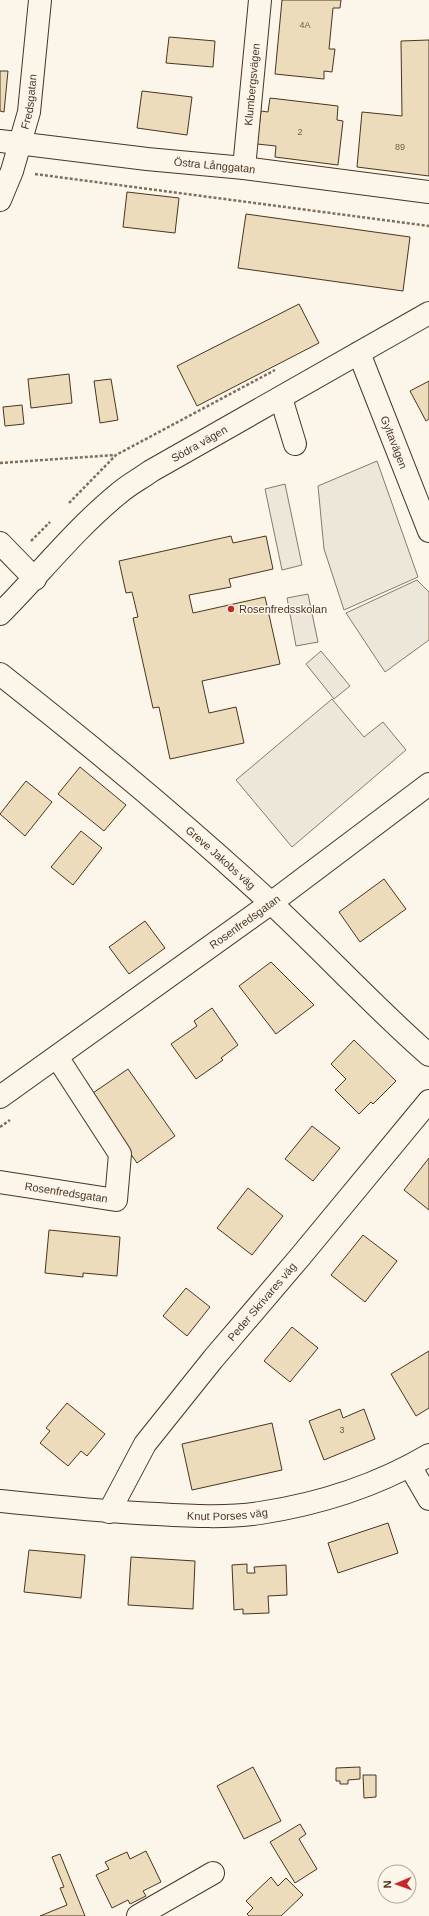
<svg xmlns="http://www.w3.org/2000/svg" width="429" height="1916" font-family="Arial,sans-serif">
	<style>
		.parking { fill: #ede7d9; stroke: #887966 }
		.building { fill: #ecdcbc; stroke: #4a3520 }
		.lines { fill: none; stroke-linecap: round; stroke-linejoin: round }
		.minor-casing { stroke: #4a3520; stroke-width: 24 }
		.path { stroke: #7f6f5c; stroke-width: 2.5; stroke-dasharray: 3 2; stroke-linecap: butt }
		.minor { stroke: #fbf6e9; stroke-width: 22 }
		.poi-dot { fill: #c62828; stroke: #fbf6e9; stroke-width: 1.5 }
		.labels { text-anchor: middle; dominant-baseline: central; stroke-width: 3; stroke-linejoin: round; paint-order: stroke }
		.number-label { font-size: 9px; fill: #725f47 }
		.street-label { font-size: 11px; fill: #4a3520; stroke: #fbf6e9 }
		.poi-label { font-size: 11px; fill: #4a3520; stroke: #fbf6e9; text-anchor: start }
	</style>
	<rect width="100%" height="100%" fill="#fbf6e9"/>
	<!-- parking -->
	<g class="parking">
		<polygon points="377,461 418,577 344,610 324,549 318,486"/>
		<polygon points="285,484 302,565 282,570 265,489"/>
		<polygon points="417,580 429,592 429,640 385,672 346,613"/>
		<polygon points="308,594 318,642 296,646 287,598"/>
		<polygon points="321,651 350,686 334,699 306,664"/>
		<polygon points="332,699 364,737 383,722 406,750 292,847 236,780"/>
	</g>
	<!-- building -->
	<g class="building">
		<polygon points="282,0 341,0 340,8 333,8 329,49 335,49 332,72 324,71 324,79 275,74"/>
		<polygon points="169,37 215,41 213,67 166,63"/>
		<polygon points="429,40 429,176 357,167 362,112 402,116 401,41"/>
		<polygon points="0,71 8,71 4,112 0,111"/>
		<polygon points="142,91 192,97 187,135 137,128"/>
		<polygon points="270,98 338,106 337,120 343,121 338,165 275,157 276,146 257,144 261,111 268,112"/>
		<polygon points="127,192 179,198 175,233 123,227"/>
		<polygon points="246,214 410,237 403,291 238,268"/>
		<polygon points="299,304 319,343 197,406 177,366"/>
		<polygon points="69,374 72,403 31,408 28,379"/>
		<polygon points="111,379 118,420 100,423 94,381"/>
		<polygon points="429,381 429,419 426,421 410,391"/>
		<polygon points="22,405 24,424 5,426 3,407"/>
		<polygon points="231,536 233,543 266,536 273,569 229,579 231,587 189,595 193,613 265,597 280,664 202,681 209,713 236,707 244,743 170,759 159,707 153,708 133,618 138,617 132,592 126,593 119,561"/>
		<polygon points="80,767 126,805 104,831 58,794"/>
		<polygon points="26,781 52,802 25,836 0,814"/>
		<polygon points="81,831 102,848 73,885 51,867"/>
		<polygon points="384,879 406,909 360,942 339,912"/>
		<polygon points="145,921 165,948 129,974 109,947"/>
		<polygon points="271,962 314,1005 276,1034 239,986"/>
		<polygon points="212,1008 238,1045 221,1058 223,1060 196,1079 171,1044 197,1026 194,1021"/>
		<polygon points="354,1040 396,1081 373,1104 371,1102 359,1114 335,1090 346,1079 331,1064"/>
		<polygon points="128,1069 175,1136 137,1163 90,1095"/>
		<polygon points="312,1126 340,1148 313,1181 285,1159"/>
		<polygon points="429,1158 429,1210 404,1190"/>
		<polygon points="248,1188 283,1216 252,1255 217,1228"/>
		<polygon points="49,1230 120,1237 117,1276 83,1273 83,1277 45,1273"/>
		<polygon points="363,1235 397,1261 365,1302 331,1275"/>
		<polygon points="186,1288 210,1307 187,1336 163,1316"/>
		<polygon points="292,1327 318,1348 290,1382 264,1361"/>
		<polygon points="429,1351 429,1408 416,1416 391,1374"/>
		<polygon points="67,1403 105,1434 87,1456 81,1451 68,1466 40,1443 50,1431 46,1428"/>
		<polygon points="340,1409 343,1418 364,1409 375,1439 324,1460 309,1421"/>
		<polygon points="272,1423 282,1470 192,1490 182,1444"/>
		<polygon points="388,1523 398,1553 338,1573 328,1543"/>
		<polygon points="29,1550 85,1555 81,1598 24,1592"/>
		<polygon points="131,1557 195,1561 193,1609 128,1605"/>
		<polygon points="247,1564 247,1573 255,1573 254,1567 286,1565 287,1595 268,1596 269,1613 243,1614 243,1609 234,1610 232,1565"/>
		<polygon points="253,1767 281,1821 244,1839 217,1786"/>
		<polygon points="360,1767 360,1779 348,1780 348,1784 340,1784 340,1781 336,1781 336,1768"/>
		<polygon points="363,1775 376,1775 376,1797 364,1798"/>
		<polygon points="300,1824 306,1834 299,1839 317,1869 295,1883 270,1842"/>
		<polygon points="146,1851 161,1882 143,1891 146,1896 130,1904 128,1900 112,1908 96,1875 109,1869 105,1862 127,1852 130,1859"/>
		<polygon points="60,1854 85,1916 40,1916 67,1905 60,1888 64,1887 52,1857"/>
		<polygon points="271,1877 278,1886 286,1878 303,1895 281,1916 249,1916 247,1914 253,1908 246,1901"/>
	</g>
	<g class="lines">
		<!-- minor casing -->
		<g class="minor-casing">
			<g id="minor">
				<path id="s1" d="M 0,141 L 147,159 L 244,168 L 429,192"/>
				<path id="s2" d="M 244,168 L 260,0"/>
				<path id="s3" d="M 0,200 L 12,171 L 29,112 L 40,0"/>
				<path id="s4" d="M 359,353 L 429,531"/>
				<polyline points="281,398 295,444"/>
				<polyline points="0,543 35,579"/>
				<path id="s5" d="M 0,614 C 39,575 75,529 118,494 C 128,485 140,479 151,471 L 429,313"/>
				<path id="s6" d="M 0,674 C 93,747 183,822 270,902 C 324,952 373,1006 429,1055"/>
				<path id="s7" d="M 0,1097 L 271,903 L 429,784"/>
				<path id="s8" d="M 0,1182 L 116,1200 L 120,1154 L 57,1057"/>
				<polyline points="410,1466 429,1499"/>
				<path id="s9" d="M 0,1501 C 52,1506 105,1512 157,1514 C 191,1516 227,1518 260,1513 C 319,1504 378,1485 429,1455"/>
				<path id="s10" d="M 109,1512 L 145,1444 L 213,1359 L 300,1257 L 429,1101"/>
				<polyline points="138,1916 213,1873"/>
			</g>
		</g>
		<!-- path -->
		<g class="path">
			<polyline points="35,174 429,226"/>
			<polyline points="0,463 115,455"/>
			<polyline points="69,503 116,455 275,370"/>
			<polyline points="31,541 50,522"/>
			<polyline points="0,1127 10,1120"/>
		</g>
		<!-- minor -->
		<use href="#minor" class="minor"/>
	</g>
	<!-- markers -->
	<circle class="poi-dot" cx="231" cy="609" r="4"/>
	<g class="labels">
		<!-- number labels -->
		<g class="number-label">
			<text x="305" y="25">4A</text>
			<text x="300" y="132">2</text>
			<text x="400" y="147">89</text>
			<text x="342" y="1430">3</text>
		</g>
		<!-- street labels -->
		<g class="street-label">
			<text stroke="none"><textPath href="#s2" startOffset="84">Klumbergsvägen</textPath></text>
			<text stroke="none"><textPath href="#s3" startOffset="103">Fredsgatan</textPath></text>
			<text stroke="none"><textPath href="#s1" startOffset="216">Östra Långgatan</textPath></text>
			<text stroke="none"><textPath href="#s4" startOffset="96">Gyltavägen</textPath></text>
			<text stroke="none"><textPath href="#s5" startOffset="264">Södra vägen</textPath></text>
			<text stroke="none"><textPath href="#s6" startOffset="287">Greve Jakobs väg</textPath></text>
			<text stroke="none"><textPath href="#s7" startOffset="301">Rosenfredsgatan</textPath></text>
			<text stroke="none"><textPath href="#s8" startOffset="67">Rosenfredsgatan</textPath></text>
			<text stroke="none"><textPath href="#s10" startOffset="261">Peder Skrivares väg</textPath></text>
			<text stroke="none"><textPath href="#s9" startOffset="228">Knut Porses väg</textPath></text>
		</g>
		<!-- poi labels -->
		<g class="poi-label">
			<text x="239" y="609">Rosenfredsskolan</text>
		</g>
	</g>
	<!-- north arrow -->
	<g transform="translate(397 1884) rotate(268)"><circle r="19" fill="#fbf6e9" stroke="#b4a999"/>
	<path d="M0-3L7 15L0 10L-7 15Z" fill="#c62828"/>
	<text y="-6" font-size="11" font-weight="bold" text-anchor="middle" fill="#4a3520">N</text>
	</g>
</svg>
